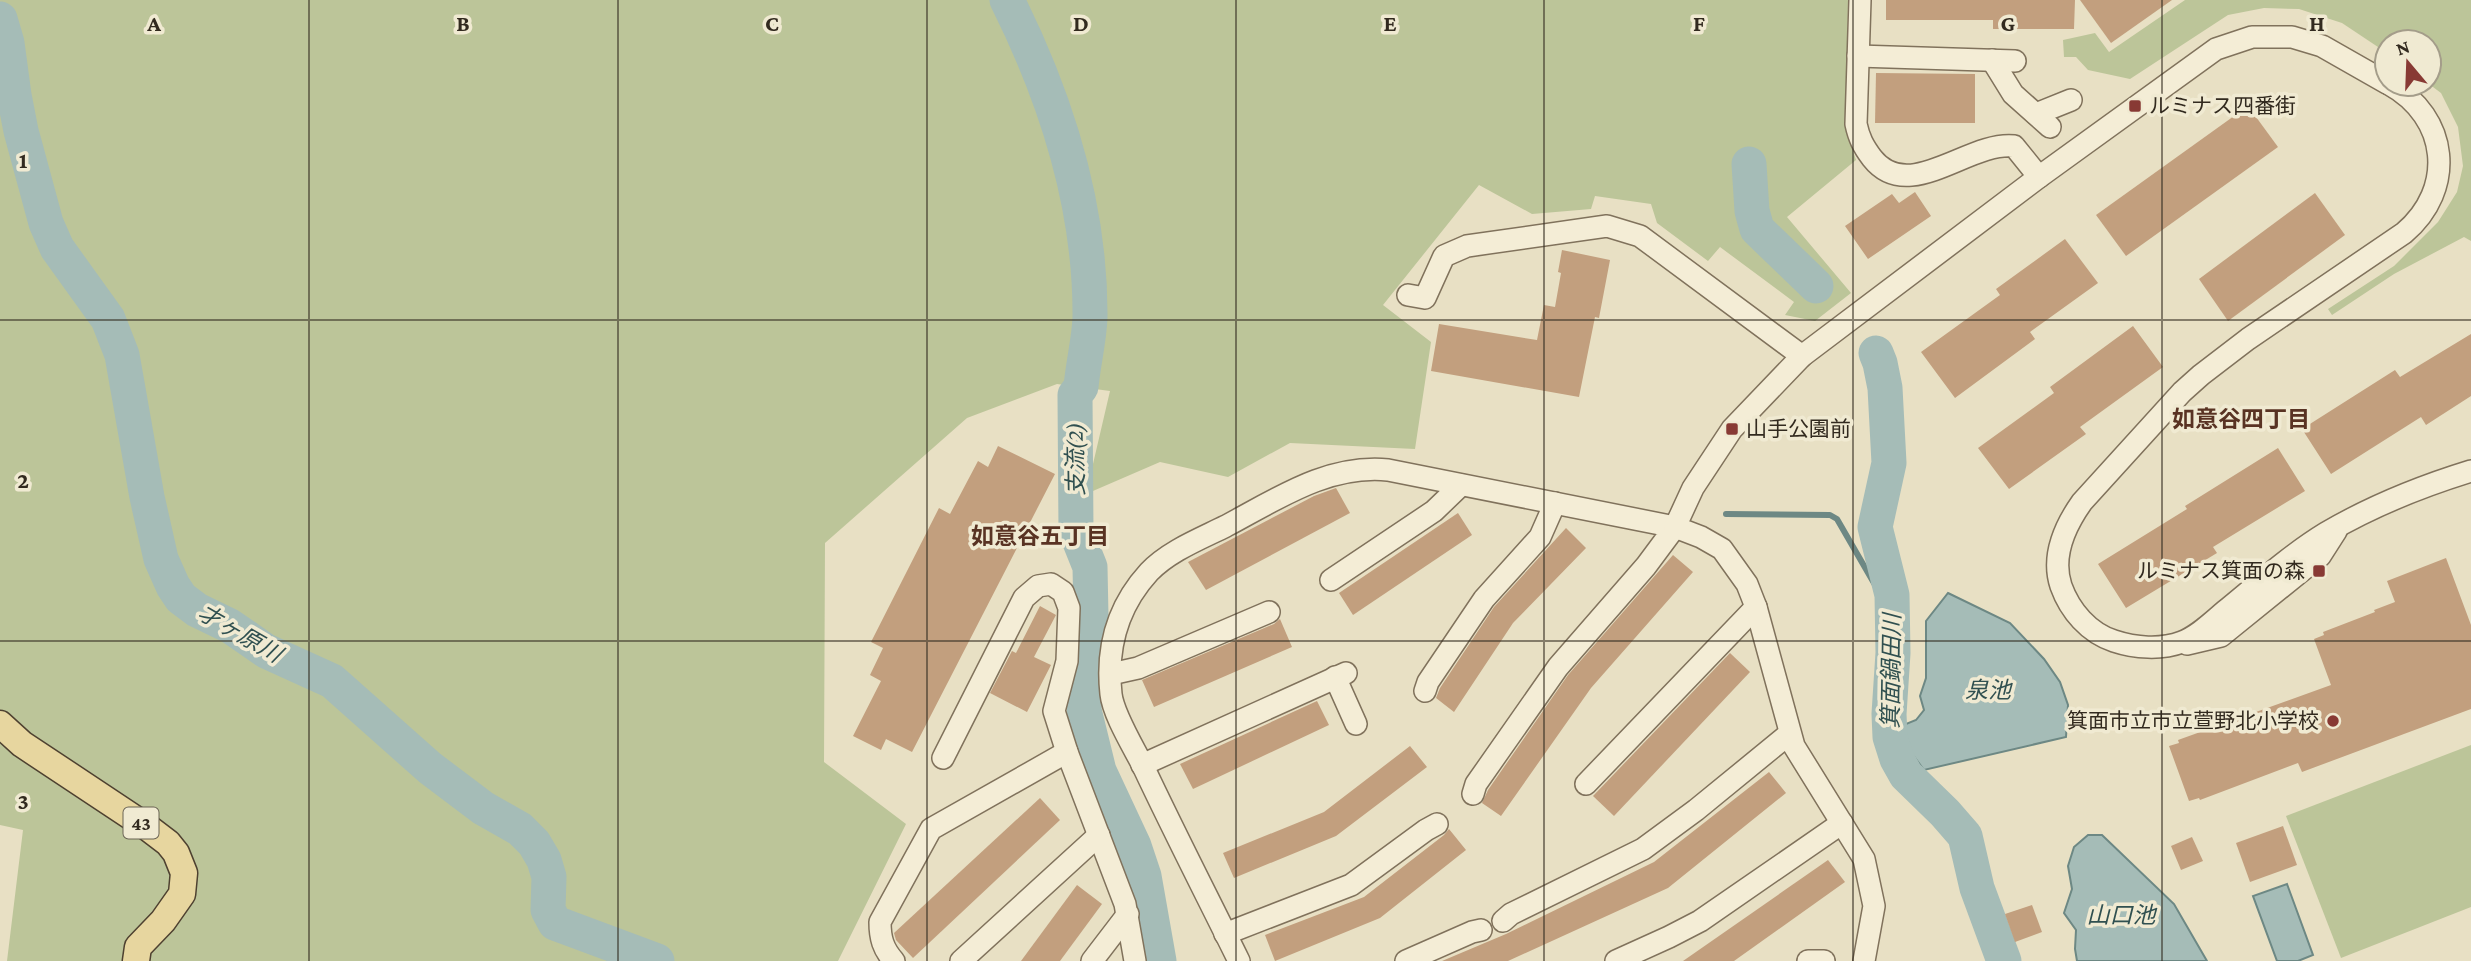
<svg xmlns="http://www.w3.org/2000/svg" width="2471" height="961" font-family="'Crimson Pro','Noto Sans JP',serif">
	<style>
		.green { fill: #bcc599 }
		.water { fill: #a5bcb7; stroke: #6d8884; stroke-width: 2 }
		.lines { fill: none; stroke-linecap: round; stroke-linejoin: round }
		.stream { stroke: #6d8884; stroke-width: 6 }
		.river { stroke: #a5bcb7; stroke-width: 35 }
		.building { fill: #c29f7e }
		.minor-casing { stroke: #80725c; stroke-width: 24 }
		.major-casing { stroke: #4e4130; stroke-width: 29 }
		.minor { stroke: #f4edd6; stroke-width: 21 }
		.major { stroke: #e7d69f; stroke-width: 26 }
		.grid { fill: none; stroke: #322a1f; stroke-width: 2; stroke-opacity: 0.55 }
		.poi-dot { fill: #883a34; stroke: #f0ead2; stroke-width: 2.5 }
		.labels { text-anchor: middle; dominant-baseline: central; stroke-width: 7; stroke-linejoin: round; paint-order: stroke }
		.shield { fill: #f0ead2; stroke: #6b6455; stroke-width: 2 }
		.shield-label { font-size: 19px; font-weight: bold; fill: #322a1f }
		.poi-label { font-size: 21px; fill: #322a1f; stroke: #f0ead2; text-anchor: start }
		.neighbourhood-label { font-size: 23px; font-weight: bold; fill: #593323; stroke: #f0ead2 }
		.water-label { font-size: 23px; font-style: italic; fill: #305050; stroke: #f0ead2 }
		.grid-label { font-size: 23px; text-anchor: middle; font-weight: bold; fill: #322a1f; stroke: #f0ead2; stroke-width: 7; stroke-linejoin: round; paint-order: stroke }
	</style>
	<rect width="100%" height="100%" fill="#e8e0c4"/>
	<!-- green -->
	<g class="green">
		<polygon points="0,0 1848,0 1846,130 1856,160 1787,217 1851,293 1815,321 1785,315 1794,302 1720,247 1708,261 1657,223 1651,204 1595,196 1591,209 1532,214 1479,185 1383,305 1431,342 1415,449 1290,443 1228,477 1160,462 1086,494 1110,391 1057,384 967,418 825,543 824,762 906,824 838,961 7,961 23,830 0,825"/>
		<polygon points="2185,0 2471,0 2471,241 2464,237 2394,274 2332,315 2328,309 2394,266 2438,222 2457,192 2463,166 2458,127 2441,93 2429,84 2429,42 2387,42 2387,53 2342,23 2299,9 2264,8 2228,15 2130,79 2088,70 2076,57 2064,57 2063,40 2095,33 2109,52"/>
		<polygon points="2471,745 2471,907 2341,958 2286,816"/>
	</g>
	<!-- water -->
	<g class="water">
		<polygon points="1948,593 2010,623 2044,659 2060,682 2068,705 2066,737 1924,770 1907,747 1901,726 1916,720 1924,710 1920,696 1926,678 1926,621"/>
		<polygon points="2088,835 2102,835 2174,904 2207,961 2077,961 2075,949 2076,930 2064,913 2072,889 2068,866 2074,847"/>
		<polygon points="2287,884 2313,955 2298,961 2277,961 2253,896"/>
	</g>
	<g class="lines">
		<!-- stream -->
		<polyline class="stream" points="1726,514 1830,515 1837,519 1882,597 1892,610"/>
		<!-- river -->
		<g class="river">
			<path d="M 1007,0 C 1056,98 1091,207 1090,318 C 1089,341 1083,364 1081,387 L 1075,395 L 1076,532 L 1090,567 L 1091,616 L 1084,710 L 1099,771 L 1134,846 L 1144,876 L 1159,961"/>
			<polyline points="0,19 7,43 14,95 21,131 46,223 57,248 108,319 122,355 147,497 161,559 173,586 181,598 197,610 230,626 266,651 332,681 430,768 483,808 520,829 534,843 544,860 549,877 548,910 555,923 657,961"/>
			<polyline points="1749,164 1752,211 1757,229 1816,286"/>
			<polyline points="1876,353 1880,363 1885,388 1889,463 1875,527 1892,595 1893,653 1889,714 1890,737 1897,759 1906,775 1945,813 1965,836 1977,888 2004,961"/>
		</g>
	</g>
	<!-- building -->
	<g class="building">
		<polygon points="1886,0 2075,0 2074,29 1993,29 1993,20 1886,20"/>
		<polygon points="2080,0 2172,0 2111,43"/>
		<polygon points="1876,73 1975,74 1975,123 1875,123"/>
		<polygon points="2248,106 2278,147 2126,256 2096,215"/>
		<polygon points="1915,192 1931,216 1868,259 1845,226 1892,194 1899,203"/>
		<polygon points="2315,193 2345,235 2228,321 2199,279"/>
		<polygon points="2065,239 2098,283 2030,332 2035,339 1955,398 1921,352 2000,295 1996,289"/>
		<polygon points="1562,250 1610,260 1599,318 1595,317 1579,397 1431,371 1439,324 1537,340 1544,305 1555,307 1561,273 1558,272"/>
		<polygon points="2133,326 2163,367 2080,427 2086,434 2009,489 1978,448 2054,393 2050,387"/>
		<polygon points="2471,334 2471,396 2426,425 2421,417 2331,474 2302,429 2395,370 2400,377"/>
		<polygon points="998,446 1055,474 912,752 886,739 881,750 853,736 881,681 870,675 883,648 871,642 939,508 950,514 978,461 988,467"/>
		<polygon points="2278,448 2305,491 2213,547 2217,553 2126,608 2098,564 2187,509 2185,506"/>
		<polygon points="1336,488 1350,513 1206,590 1188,562 1314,496"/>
		<polygon points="1458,513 1472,535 1353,615 1339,593"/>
		<polygon points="1566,528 1586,548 1513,623 1454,712 1436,698 1440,688 1494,607"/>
		<polygon points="1673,555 1693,572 1591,688 1501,816 1482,803 1488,790 1568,675"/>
		<polygon points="2446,558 2471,625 2471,709 2302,772 2298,763 2200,800 2199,798 2189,801 2169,746 2179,743 2178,740 2331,685 2314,639 2324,635 2323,632 2375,612 2374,610 2395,602 2387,581"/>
		<polygon points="1040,606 1056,615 1034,657 1051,665 1027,712 990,693 1012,651 1016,653"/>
		<polygon points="1280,619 1292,647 1154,707 1142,680 1274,624"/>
		<polygon points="1730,653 1750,672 1614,816 1593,796"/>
		<polygon points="1317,701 1329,725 1193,789 1180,764"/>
		<polygon points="1410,746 1427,767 1336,836 1234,878 1223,853 1324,812"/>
		<polygon points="1769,772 1786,793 1668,888 1508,961 1442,961 1506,934 1654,862"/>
		<polygon points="1040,798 1060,820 913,958 896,940 894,933"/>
		<polygon points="2283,826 2297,865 2250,882 2236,843"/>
		<polygon points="1449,829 1466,850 1380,918 1275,961 1265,935 1364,897 1444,835"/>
		<polygon points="2192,837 2203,861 2181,870 2171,846"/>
		<polygon points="1828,860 1845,882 1734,961 1683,961"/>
		<polygon points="1077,885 1102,904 1060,961 1021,961"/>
		<polygon points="2032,905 2042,932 2015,942 2005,914"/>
	</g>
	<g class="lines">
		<!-- minor casing -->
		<g class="minor-casing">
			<g id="minor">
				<path d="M 1860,0 L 1856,124 C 1859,138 1863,146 1872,158 C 1909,205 1968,141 2014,146 L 2039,177"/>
				<polyline points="1858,56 2015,61"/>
				<polyline points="1992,60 2013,94 2050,127"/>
				<path d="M 2389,84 C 2449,117 2456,189 2404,233 L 2248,339 L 2201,375 L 2182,392 L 2082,502 C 2065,526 2051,556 2061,586 C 2070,611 2089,633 2114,641 C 2135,648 2161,650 2182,642 C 2198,636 2212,622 2225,611 C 2257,585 2290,555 2326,533 C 2372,506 2419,487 2471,471"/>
				<polyline points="2036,114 2071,100"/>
				<polyline points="1408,295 1425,298 1444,256 1467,246 1607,226 1640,236 1802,356"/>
				<polyline points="1331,580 1434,511 1461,485"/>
				<polyline points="2187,644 2221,636 2320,556 2336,531"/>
				<polyline points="1111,674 1138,668 1269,612"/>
				<polyline points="1335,677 1356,724"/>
				<polyline points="1425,691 1428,682 1484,599 1540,537 1555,503"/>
				<polyline points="943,758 1024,598 1038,586 1051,584 1063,592 1069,608 1067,661 1054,711 1067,752 1125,904 1135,961"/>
				<polyline points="1142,765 1346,673"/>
				<polyline points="1586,784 1756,607"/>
				<polyline points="1503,921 1511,914 1643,849 1696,810 1789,734"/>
				<polyline points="1225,934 1351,885 1426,830 1437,824"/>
				<path d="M 894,961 C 883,949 880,938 880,922 L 931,829 L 1067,752"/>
				<polyline points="961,961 1099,835"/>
				<polyline points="1092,961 1128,914"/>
				<path d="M 1239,961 C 1207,896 1174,832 1143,766 C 1134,748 1113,714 1111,694 C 1106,648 1117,607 1149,572 C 1169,551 1200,539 1226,526 C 1277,499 1328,464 1388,470 L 1675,527 L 1646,566 L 1558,667 L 1476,784 L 1473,794"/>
				<polyline points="1406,961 1472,932 1481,930"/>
				<polyline points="1616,961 1669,937 1700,921 1842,823"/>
				<polyline points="1808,961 1824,961"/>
				<polyline points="1864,961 1874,906 1864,859 1794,746 1756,607 1747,584 1722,549 1701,537 1675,527 1693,488 1732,429 1802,356 2039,177 2216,49 2252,37 2292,37 2322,46 2387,83"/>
			</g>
		</g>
		<!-- major casing -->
		<g class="major-casing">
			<polyline id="major" points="0,724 22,744 147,827 168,843 176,853 184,873 182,894 163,921 138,947 136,961"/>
		</g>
		<!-- minor -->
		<use href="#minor" class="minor"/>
		<!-- major -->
		<use href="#major" class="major"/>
	</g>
	<!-- grid -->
	<path class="grid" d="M 309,0 L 309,961M 618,0 L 618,961M 927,0 L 927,961M 1236,0 L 1236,961M 1544,0 L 1544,961M 1853,0 L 1853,961M 2162,0 L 2162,961M 0,320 L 2471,320M 0,641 L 2471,641"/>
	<!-- markers -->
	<g class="poi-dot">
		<rect x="2128" y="99" width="14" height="14" rx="3.5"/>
		<rect x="1725" y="422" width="14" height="14" rx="3.5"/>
		<rect x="2312" y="564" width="14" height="14" rx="3.5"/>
		<circle cx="2333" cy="721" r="7"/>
	</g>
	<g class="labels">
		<!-- shield labels -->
		<rect class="shield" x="123.5" y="807.5" width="35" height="31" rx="5"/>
		<g class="shield-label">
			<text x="141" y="823">43</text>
		</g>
		<!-- poi labels -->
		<g class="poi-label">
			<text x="2149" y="106">ルミナス四番街</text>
			<text x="1746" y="429">山手公園前</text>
			<text x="2305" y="571" text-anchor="end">ルミナス箕面の森</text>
			<text x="2319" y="721" text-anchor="end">箕面市立市立萱野北小学校</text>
		</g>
		<!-- neighbourhood labels -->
		<g class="neighbourhood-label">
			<text x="2241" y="419">如意谷四丁目</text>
			<text x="1040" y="536">如意谷五丁目</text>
		</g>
		<!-- water labels -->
		<g class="water-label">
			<text transform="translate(1075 459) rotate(-91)">支流(2)</text>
			<text transform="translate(240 633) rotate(30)">才ヶ原川</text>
			<text transform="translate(1891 671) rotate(-89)">箕面鍋田川</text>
			<text x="1988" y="690">泉池</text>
			<text x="2121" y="915">山口池</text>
		</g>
	</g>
	<g class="grid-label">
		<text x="154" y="31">A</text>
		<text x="463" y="31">B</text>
		<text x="772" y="31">C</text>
		<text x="1081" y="31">D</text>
		<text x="1390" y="31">E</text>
		<text x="1699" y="31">F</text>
		<text x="2008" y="31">G</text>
		<text x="2317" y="31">H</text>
		<text x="23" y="168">1</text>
		<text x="23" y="488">2</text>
		<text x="23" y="809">3</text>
	</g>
	<!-- north arrow -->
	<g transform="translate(2408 63) rotate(341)"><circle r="33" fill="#f0ead2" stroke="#a49d8a" stroke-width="2"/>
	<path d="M0-5L12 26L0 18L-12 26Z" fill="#883a34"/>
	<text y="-10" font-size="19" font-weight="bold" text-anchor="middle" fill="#322a1f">N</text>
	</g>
</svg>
